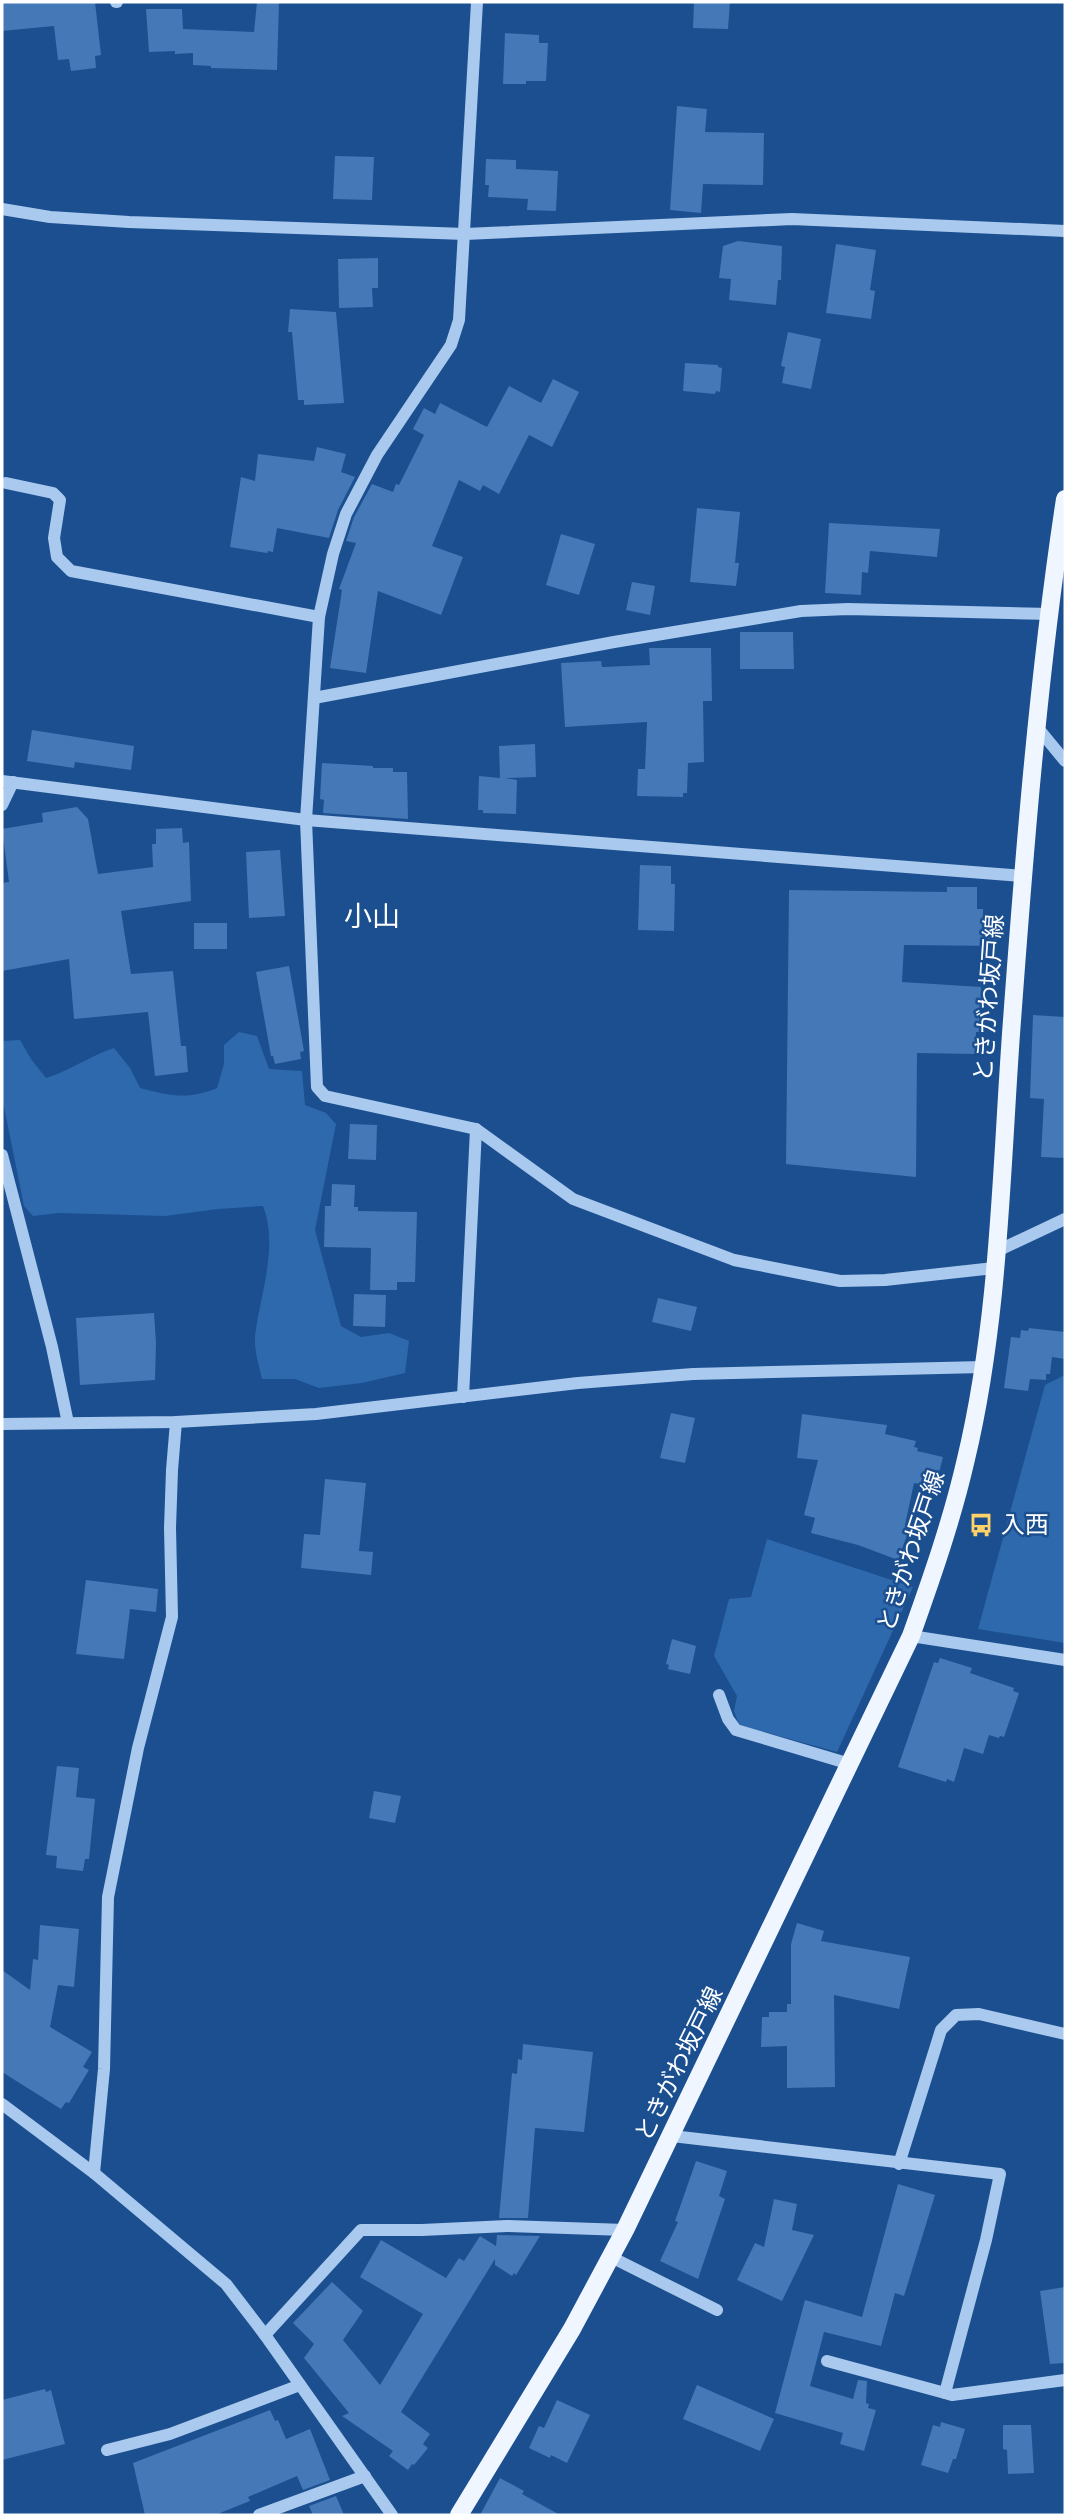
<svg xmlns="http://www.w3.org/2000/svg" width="1067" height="2517" font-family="'Fira Sans','Noto Sans JP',sans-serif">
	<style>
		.green { fill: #2e69ad }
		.building { fill: #4478b7 }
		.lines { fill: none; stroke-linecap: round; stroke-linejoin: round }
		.minor { stroke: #a9c9ee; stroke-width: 12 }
		.major { stroke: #f0f6ff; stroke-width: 18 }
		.labels { text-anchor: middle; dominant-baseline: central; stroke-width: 5; stroke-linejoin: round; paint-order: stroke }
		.street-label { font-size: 24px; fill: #fff; stroke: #1b4f8f }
		.poi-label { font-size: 24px; fill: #fff; stroke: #1b4f8f; text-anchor: start }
		.quarter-label { font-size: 28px; fill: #fff; stroke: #1b4f8f }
	</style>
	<rect width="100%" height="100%" fill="#1b4f8f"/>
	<!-- green -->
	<g class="green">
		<path d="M 239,1032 L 257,1036 L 269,1069 L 302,1071 L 305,1105 L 326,1113 L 336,1124 L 315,1230 L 341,1326 L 361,1337 L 389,1333 L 409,1341 L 405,1373 L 362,1383 L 319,1388 L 295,1379 L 262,1379 C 259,1366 254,1350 255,1336 C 260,1294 279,1247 263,1206 L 218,1209 L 165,1216 L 59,1213 L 33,1216 L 24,1206 L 2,1097 L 2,1041 L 20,1040 L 31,1059 L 46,1078 C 72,1070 89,1056 114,1048 L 130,1068 L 140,1088 C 170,1096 188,1100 217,1088 L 224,1064 L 224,1045 Z"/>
		<polygon points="1065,1375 1065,1643 978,1629 1045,1385"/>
		<polygon points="767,1539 913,1587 837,1752 739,1725 734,1711 737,1696 714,1656 729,1599 751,1597"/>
	</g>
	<!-- building -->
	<g class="building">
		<polygon points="2,2 95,2 101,55 95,56 96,68 71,71 69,59 58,60 54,26 2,31"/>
		<polygon points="257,2 279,2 277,70 211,68 211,66 193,65 193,53 175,54 175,51 149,52 146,9 182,9 183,29 254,32"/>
		<polygon points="694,2 730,2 728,29 693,28"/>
		<polygon points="505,33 539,35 539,43 548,43 546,81 526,81 526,84 503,84"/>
		<polygon points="677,106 707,109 705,132 764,133 763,185 703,184 701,213 670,210"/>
		<polygon points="335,156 374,157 372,200 333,199"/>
		<polygon points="486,159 516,160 516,169 558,171 556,211 527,210 528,199 488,197 489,185 485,185"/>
		<polygon points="738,241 782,246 781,280 778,280 776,305 729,300 731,279 719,278 723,246"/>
		<polygon points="836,244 876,250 870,290 875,291 871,319 826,313"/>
		<polygon points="378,258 378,288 372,288 373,307 339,308 338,259"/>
		<polygon points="290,309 336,312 344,403 304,405 304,400 298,400 292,332 288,332"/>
		<polygon points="788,332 821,339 811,389 782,383 785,367 781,366"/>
		<polygon points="685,363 718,365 718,367 722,368 720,392 716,391 715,394 683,391"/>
		<polygon points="553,379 579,392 552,447 529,435 499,494 483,485 480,491 459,480 432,546 463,557 441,615 378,591 366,673 330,668 342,590 339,589 356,543 346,541 354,517 372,484 393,492 396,484 399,485 424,435 413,429 424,408 435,414 440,403 487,427 509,386 541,403"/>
		<polygon points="317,447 346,454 341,472 355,477 338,510 329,538 277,528 273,552 268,551 267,553 230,547 241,477 255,481 258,454 314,461"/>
		<polygon points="697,508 740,512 735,563 739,563 736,586 690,582"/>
		<polygon points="829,523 940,529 937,557 870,551 868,573 862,572 861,595 825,593"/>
		<polygon points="561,534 595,544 579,595 546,585"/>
		<polygon points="632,582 655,586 650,615 626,610"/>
		<polygon points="740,632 793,632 794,669 740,669"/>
		<polygon points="649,648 711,648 712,701 703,701 704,762 688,763 687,793 683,793 683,797 637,796 638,769 645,769 647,722 565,727 561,663 601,661 602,667 650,665"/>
		<polygon points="32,730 134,746 131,770 75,762 74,768 27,761"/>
		<polygon points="535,744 536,777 505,778 517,780 516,814 483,813 483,810 478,810 479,776 500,778 499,746"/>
		<polygon points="322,763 373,766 373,768 393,768 393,772 407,772 408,819 323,813 324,800 320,799"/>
		<polygon points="77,807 88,819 98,874 153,867 152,844 156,844 156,829 182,828 183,843 189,842 191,901 121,911 131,974 173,971 181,1046 186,1046 188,1072 155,1076 148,1012 74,1019 69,959 2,971 2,883 9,882 2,829 43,822 42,813"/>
		<polygon points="280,850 285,916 249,918 246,852"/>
		<polygon points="640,865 671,866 671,884 675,884 674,931 638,930"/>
		<polygon points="947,887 977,887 977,909 983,909 983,916 997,916 998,946 904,945 902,982 981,987 980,1032 976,1032 975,1054 917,1053 916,1177 786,1164 789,890 947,892"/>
		<rect x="194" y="923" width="33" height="26"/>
		<polygon points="289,966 304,1051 300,1052 301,1059 275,1064 273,1056 271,1056 256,972"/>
		<polygon points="1033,1015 1065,1017 1065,1158 1041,1157 1044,1099 1030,1098"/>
		<polygon points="350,1124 377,1125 376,1160 348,1159"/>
		<polygon points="332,1184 355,1185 354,1207 358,1207 358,1211 417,1212 415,1282 397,1282 397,1290 370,1290 371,1248 324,1247 325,1206 331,1206"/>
		<polygon points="354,1294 386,1295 385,1327 353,1326"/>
		<polygon points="658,1298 697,1307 691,1331 652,1322"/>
		<polygon points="154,1313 156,1343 155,1380 80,1385 76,1318"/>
		<polygon points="1029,1328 1065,1332 1065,1359 1052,1357 1050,1374 1046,1374 1046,1380 1030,1379 1028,1391 1004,1388 1011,1337 1020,1338 1021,1330 1028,1331"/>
		<polygon points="671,1413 695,1418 685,1463 660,1458"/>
		<polygon points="802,1414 887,1425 885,1434 916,1441 914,1447 918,1448 917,1451 943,1457 935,1488 914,1483 905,1525 910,1527 898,1560 858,1545 811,1533 815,1518 804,1515 818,1460 797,1458"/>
		<polygon points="325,1479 366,1483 359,1551 373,1552 371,1575 301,1568 304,1534 320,1535"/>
		<polygon points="86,1580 158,1589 156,1612 130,1609 124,1659 76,1654"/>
		<polygon points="672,1639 696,1646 690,1674 668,1669 669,1665 666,1664"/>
		<polygon points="940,1658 972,1668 970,1673 1014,1688 1013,1691 1019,1693 1004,1737 1000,1736 999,1738 989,1735 983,1754 964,1748 954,1782 947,1779 946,1782 898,1767 934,1662 938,1663"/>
		<polygon points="57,1766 79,1768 76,1797 95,1799 89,1859 85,1859 83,1871 56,1868 57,1856 46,1855"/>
		<polygon points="374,1791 401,1796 395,1823 369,1818"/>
		<polygon points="797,1923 824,1931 821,1941 910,1957 899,2009 834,1995 835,2087 787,2088 787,2046 761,2047 762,2017 769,2017 769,2012 787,2012 787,2004 791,2004 791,1944"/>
		<polygon points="40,1925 79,1929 74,1987 58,1985 50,2027 92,2052 83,2067 89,2070 69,2103 66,2102 61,2109 2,2072 2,1970 30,1990 33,1959 38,1960"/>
		<polygon points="523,2044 593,2052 584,2132 535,2128 528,2218 499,2218 512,2073 517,2074 518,2059 522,2060"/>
		<polygon points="696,2161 727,2171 719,2196 725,2199 698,2279 660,2261 678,2222 675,2221"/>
		<polygon points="898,2184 935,2195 904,2296 895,2293 881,2346 824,2332 810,2386 853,2399 858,2380 867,2381 866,2403 869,2404 868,2408 876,2410 864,2451 840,2444 843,2433 775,2413 805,2300 862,2317"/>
		<polygon points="774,2199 797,2204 792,2230 814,2235 782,2301 737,2280 755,2243 764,2247"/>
		<polygon points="497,2235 540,2236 516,2275 514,2273 512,2276 495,2265 495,2259 401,2412 430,2434 423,2444 428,2448 414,2465 412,2464 408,2470 389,2456 393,2451 342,2416 349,2413 304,2358 314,2344 293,2323 332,2282 363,2311 343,2340 380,2385 423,2314 360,2277 381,2240 446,2278 459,2258 464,2261 480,2236 496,2246"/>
		<polygon points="1065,2287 1065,2363 1050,2364 1040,2291"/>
		<polygon points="697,2385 774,2419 760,2451 683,2419"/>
		<polygon points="45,2389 46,2392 51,2390 65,2444 2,2460 2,2400"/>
		<polygon points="557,2400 590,2415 567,2463 551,2455 550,2458 529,2448 539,2426 544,2428"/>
		<polygon points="270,2410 275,2421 278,2420 286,2439 310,2429 330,2480 303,2490 297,2476 248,2497 250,2501 215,2515 145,2515 133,2463"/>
		<polygon points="941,2422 965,2429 956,2459 953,2459 948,2473 921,2465 933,2425 940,2427"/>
		<polygon points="1003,2425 1031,2425 1034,2473 1008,2474 1007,2450 1003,2449"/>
		<polygon points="500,2478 524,2491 522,2494 560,2515 480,2515"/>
		<polygon points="336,2496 344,2515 313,2515 309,2506"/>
	</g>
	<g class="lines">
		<!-- minor -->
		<g class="minor">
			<polyline points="116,2 117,2"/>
			<polyline points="477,2 459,320 451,345 377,455 346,514 333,554 319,617 306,820 317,1087 325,1096 476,1129 573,1199 734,1260 840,1281 885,1280 994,1268"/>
			<polyline points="2,209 50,217 129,222 465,234 792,219 1065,231"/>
			<polyline points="6,483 53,493 60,500 54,538 57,557 71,571 319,617"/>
			<polyline points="314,698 614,642 801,611 848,609 1050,614"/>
			<polyline points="1037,727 1065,761"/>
			<polyline points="2,781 306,820 1023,876"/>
			<polyline points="2,805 13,782"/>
			<polyline points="2,1155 52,1347 68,1423"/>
			<polyline points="995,1252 1065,1219"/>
			<polyline points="463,1397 476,1129"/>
			<polyline points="2,1424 176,1422 316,1414 578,1383 693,1374 983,1367"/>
			<polyline points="911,1636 1065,1660"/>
			<polyline points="719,1695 728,1719 736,1730 850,1764"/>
			<polyline points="2,2104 94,2173 226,2284 265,2335 392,2515"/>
			<polyline points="672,2136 1000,2174 986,2240 945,2393 952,2395 1065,2380"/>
			<polyline points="899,2164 941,2030 956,2015 979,2014 1065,2034"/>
			<polyline points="94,2173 104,2069 108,1897 138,1748 172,1617 170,1528 172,1470 176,1422"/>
			<polyline points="611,2257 717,2310"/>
			<polyline points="265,2335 361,2230 422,2230 507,2226 625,2230"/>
			<polyline points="827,2361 945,2393"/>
			<polyline points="107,2450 170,2434 300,2385"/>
			<polyline points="259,2515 365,2476"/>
		</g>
		<!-- major -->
		<path class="major" d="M 459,2515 L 572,2329 L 625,2230 L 911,1636 C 932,1577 952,1520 966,1459 C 999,1321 1001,1175 1011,1034 C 1024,856 1038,676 1065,499"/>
	</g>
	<!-- icons -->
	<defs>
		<g id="bus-bare" transform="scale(1.89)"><path d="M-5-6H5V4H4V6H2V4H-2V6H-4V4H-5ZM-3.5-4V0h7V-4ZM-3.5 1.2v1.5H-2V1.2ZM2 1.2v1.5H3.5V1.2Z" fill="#ffd166" stroke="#1b4f8f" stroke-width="2.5" paint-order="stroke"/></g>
	</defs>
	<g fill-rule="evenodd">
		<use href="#bus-bare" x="981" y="1525"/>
	</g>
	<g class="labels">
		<!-- street labels -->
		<g class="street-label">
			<text transform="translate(989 998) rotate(-86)">ときがわ坂戸線</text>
			<text transform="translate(911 1551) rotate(-72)">ときがわ坂戸線</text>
			<text transform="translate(679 2064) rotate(-64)">ときがわ坂戸線</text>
		</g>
		<!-- poi labels -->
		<g class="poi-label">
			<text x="1001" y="1525">入西</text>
		</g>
		<!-- quarter labels -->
		<g class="quarter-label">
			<text x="372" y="916">小山</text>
		</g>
	</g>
	<!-- border -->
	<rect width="1067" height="2517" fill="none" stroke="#ffffff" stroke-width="7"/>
</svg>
